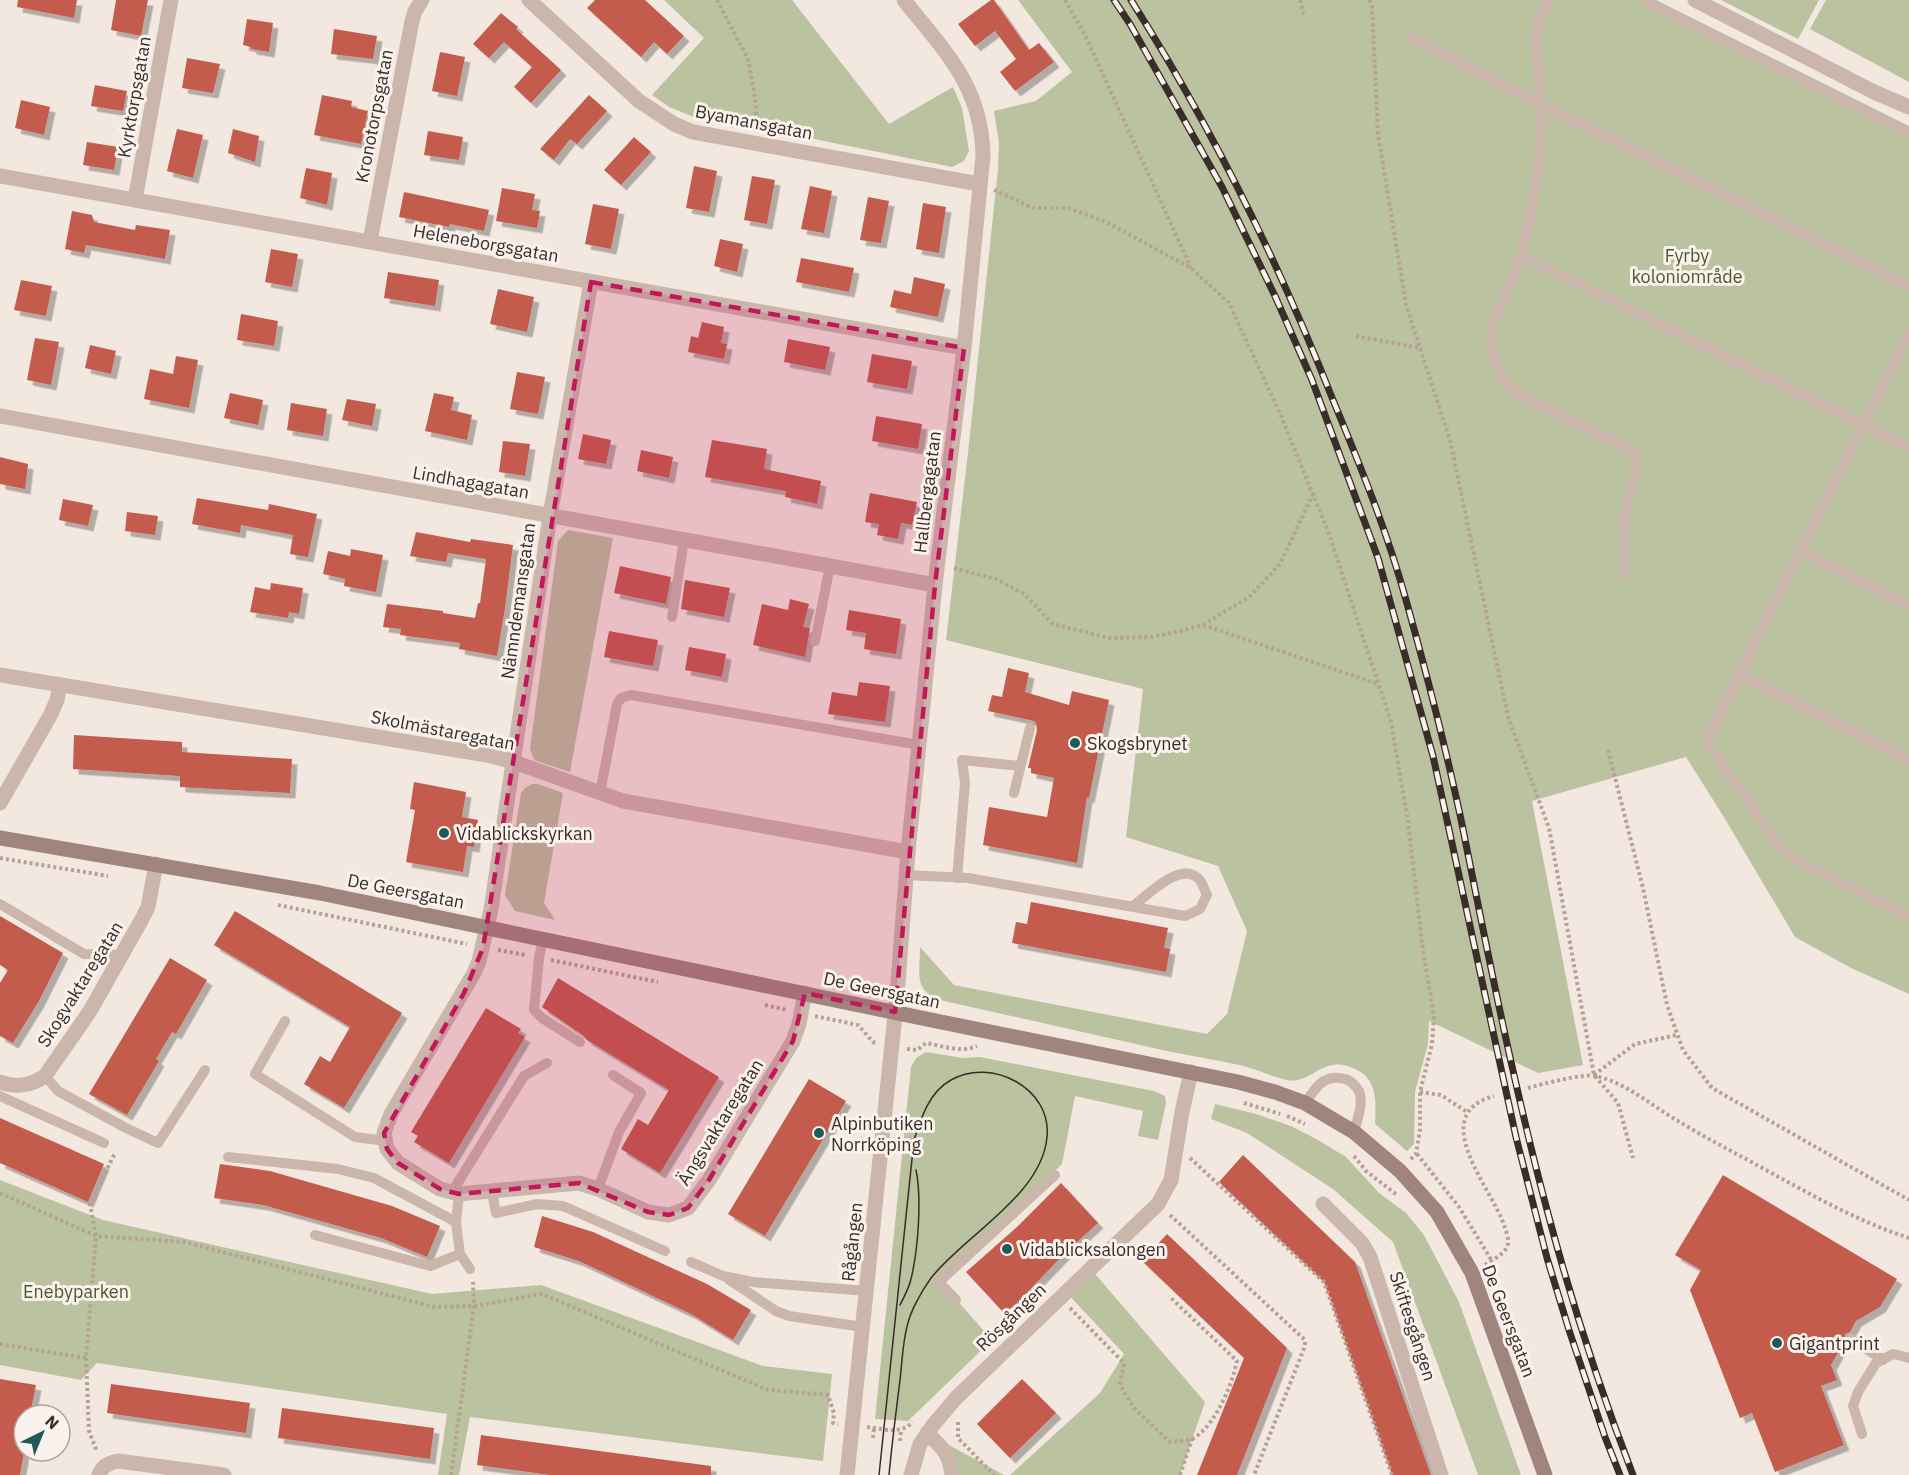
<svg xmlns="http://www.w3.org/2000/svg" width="1909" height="1475" font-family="'IBM Plex Sans',sans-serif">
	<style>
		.green { fill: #bac2a0 }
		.building { fill: #c35c4d; filter: url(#shadow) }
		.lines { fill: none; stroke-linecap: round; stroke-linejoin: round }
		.path { stroke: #b7a096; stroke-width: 4; stroke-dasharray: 3 3; stroke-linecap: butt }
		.lane { stroke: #cbb6ac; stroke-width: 10 }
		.street { stroke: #cbb6ac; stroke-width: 15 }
		.secondary { stroke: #9f857d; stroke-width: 15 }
		.tram { stroke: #392d2a; stroke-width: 1.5 }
		.rail-casing { stroke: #392d2a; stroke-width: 7 }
		.rail { stroke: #faf2ec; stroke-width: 4.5; stroke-dasharray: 14; stroke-linecap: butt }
		.marked { fill: #c2185b; fill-opacity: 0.2; stroke: #c2185b; stroke-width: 4.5; stroke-dasharray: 12 8; stroke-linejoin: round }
		.poi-dot { fill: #205a57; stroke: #faf2ec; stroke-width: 2 }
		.labels { text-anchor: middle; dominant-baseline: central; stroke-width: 6; stroke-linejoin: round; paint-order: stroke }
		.street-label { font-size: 18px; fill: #392d2a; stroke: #faf2ec }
		.park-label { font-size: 18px; fill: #4d572f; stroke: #faf2ec }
		.poi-label { font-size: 18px; fill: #392d2a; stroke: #faf2ec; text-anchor: start }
	</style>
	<defs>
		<filter id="shadow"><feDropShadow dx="5.5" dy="5.5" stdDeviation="0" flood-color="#0004"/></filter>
	</defs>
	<rect width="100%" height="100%" fill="#f3e8e0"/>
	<!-- green -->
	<g class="green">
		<polygon points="664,0 792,0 889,124 953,87 962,108 969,151 964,161 952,167 765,129 694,117 669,107 652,95 704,38"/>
		<path d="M 1018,0 L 1655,0 L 1909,126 L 1909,994 L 1849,967 L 1795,937 L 1722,814 L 1686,757 L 1532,801 L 1583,1065 L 1538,1073 L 1429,1021 L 1428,1044 L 1415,1092 L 1414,1144 L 1407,1151 L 1375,1124 C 1376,1103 1378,1079 1355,1069 C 1323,1053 1312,1085 1287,1080 C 1273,1077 1261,1071 1247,1067 C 1221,1060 1194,1057 1167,1051 C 1091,1034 1016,1017 940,1000 C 913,991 920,971 920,947 L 954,985 L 1207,1034 L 1227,1014 L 1247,931 L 1218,866 L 1126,837 L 1143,689 L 946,640 L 969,444 L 998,169 L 999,143 L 994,111 L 1036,101 L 1072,72 Z"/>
		<polygon points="1721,0 1819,0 1798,39"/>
		<polygon points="1826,0 1909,0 1909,82 1810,29"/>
		<polygon points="568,530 613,538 570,772 534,760 530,749 558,541"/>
		<polygon points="532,784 538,784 563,793 544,903 555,920 515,911 505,895 521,793 525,788"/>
		<polygon points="926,1052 963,1058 980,1057 1154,1091 1165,1096 1166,1103 1158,1140 1138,1136 1143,1111 1075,1096 1062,1164 940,1281 992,1340 908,1421 875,1419 911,1067 916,1058"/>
		<polygon points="1215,1104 1256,1114 1291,1126 1318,1140 1346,1157 1379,1193 1406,1213 1424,1235 1459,1302 1521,1475 1478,1475 1393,1242 1333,1189 1247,1133 1211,1119"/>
		<polygon points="0,1180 103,1220 432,1294 541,1285 763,1366 832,1374 823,1461 470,1417 459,1475 438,1475 447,1414 97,1363 81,1380 0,1365"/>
		<polygon points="1090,1268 1205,1402 1180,1475 1010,1475 1100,1393 1124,1354 1065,1291"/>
		<polygon points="927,1433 1004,1475 952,1475"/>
	</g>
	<!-- building -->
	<g class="building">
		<polygon points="18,0 77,0 74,18 17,7"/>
		<polygon points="116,0 148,0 141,36 111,30"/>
		<polygon points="595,0 645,0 684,36 667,54 654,42 641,57 587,8"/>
		<polygon points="991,0 994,0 1029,50 1039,43 1054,62 1015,91 1000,72 1016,59 995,31 975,46 958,24"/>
		<polygon points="501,13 518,27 516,29 561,70 531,103 514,87 532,67 504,42 489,58 473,44"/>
		<polygon points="247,19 273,23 269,52 251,49 251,47 243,45"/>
		<polygon points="334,29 377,36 373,59 331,54"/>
		<polygon points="440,52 465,57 457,96 432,91"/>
		<polygon points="187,58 220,64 213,93 182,88"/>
		<polygon points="95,85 127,91 123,111 91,106"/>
		<polygon points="322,95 352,101 351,107 368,111 361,144 314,135"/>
		<polygon points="589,95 607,111 577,144 570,139 554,160 540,149"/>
		<polygon points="21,100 50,107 44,135 15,128"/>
		<polygon points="177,129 203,135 193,178 167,171"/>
		<polygon points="233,129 259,136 255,162 228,153"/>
		<polygon points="428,131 463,137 459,160 424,155"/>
		<polygon points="634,137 651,152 621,185 604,170"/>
		<polygon points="87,142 118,147 114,170 83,165"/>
		<polygon points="694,166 717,171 709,212 686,208"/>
		<polygon points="306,168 332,173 327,205 300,198"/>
		<polygon points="752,176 775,180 767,224 744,220"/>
		<polygon points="810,186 832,191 824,233 801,229"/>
		<polygon points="502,188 535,194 532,210 540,211 537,228 496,221"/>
		<polygon points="404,192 489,210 484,231 450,224 449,227 399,217"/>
		<polygon points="868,197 889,201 881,243 860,240"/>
		<polygon points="923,203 946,207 939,253 916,249"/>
		<polygon points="593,204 619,209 611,249 585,244"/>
		<polygon points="72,211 92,215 94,222 135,230 136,225 170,230 165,259 86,245 84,253 65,249"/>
		<polygon points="720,239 743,244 737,272 714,266"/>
		<polygon points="271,249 298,254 292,287 265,282"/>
		<polygon points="801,258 854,268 849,292 796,282"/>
		<polygon points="388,272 439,280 435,306 384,298"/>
		<polygon points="914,277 945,284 938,317 890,307 894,290 911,294"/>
		<polygon points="21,280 52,286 46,316 14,310"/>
		<polygon points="498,289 534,297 527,332 490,324"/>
		<polygon points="241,314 278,321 274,346 237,340"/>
		<polygon points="702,322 724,327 721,343 727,344 724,359 688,352 691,336 698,338"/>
		<polygon points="35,338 59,342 51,385 27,380"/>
		<polygon points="788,339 830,347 825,370 784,362"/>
		<polygon points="90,345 116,351 111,374 85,368"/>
		<polygon points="872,354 912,361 907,389 867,382"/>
		<polygon points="176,356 198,360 189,408 144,399 150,369 173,374"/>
		<polygon points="517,372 545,377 538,414 510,409"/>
		<polygon points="230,393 263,400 258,425 224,418"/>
		<polygon points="434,393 454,397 451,410 472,415 467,440 425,431"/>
		<polygon points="347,399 376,404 372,426 342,420"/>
		<polygon points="291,403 327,409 323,436 287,430"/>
		<polygon points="876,416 922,424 918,449 872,441"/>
		<polygon points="583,434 611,440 606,464 578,459"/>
		<polygon points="712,440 767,449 764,469 821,481 817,504 785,497 786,491 705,477"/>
		<polygon points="503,441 530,444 525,476 499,472"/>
		<polygon points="641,450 673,457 669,478 637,471"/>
		<polygon points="0,457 28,464 25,489 0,484"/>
		<polygon points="870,493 917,502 912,525 901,523 898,539 877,535 879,524 865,522"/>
		<polygon points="197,498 268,510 269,504 317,514 308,557 290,554 293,535 241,525 240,533 192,524"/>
		<polygon points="63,499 93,505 88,526 59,520"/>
		<polygon points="127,512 158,516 155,535 125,531"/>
		<polygon points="416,532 470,542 471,539 513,545 505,608 497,656 459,649 460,643 400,635 401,629 383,627 387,604 443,611 443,613 475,618 478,603 480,603 486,559 448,553 446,562 410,556"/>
		<polygon points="351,549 383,555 376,592 344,586 345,579 323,574 328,551 350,556"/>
		<polygon points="620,566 671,577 666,604 614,593"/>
		<polygon points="685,580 730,588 724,617 681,609"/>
		<polygon points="271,583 303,588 299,614 289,612 288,618 250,612 255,587 270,590"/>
		<polygon points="790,599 809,604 803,627 810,628 805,657 753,645 762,604 788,610"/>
		<polygon points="849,610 901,619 896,654 864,649 866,633 846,630"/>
		<polygon points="609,631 658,640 653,666 604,657"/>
		<polygon points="689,647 726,654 722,677 685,670"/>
		<polygon points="1008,668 1029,673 1025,692 1069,705 1072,691 1109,700 1089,798 1087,797 1077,863 983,845 989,807 1047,817 1054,778 1031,773 1031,768 1028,768 1037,730 1036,723 1034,721 988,711 992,695 1002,697"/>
		<polygon points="859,682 890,686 885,722 828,714 832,692 857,696"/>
		<polygon points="74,735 182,742 182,752 292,759 290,793 180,787 180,776 73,769"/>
		<polygon points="414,782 466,792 462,817 478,820 474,847 467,846 463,872 406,862 415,810 410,809"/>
		<polygon points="1031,902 1168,928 1164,948 1170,949 1166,972 1012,943 1016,922 1027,924"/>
		<polygon points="235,911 402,1013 344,1108 304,1084 320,1056 330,1062 350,1027 214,945"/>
		<polygon points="0,916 63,953 39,1001 13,1043 0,1036 0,983 8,970 0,965"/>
		<polygon points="170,958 207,980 176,1034 172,1032 156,1059 159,1061 127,1115 89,1094"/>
		<polygon points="558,978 719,1077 660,1173 621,1149 638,1119 648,1125 669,1090 587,1040 584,1036 542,1007"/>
		<polygon points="486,1008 521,1029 518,1033 525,1037 449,1163 414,1142 418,1136 411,1132"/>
		<polygon points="809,1079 846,1101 765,1236 728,1214"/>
		<polygon points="0,1118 104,1164 88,1202 0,1163"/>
		<polygon points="1243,1155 1355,1262 1431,1475 1392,1475 1324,1282 1219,1182"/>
		<polygon points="220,1164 270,1171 392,1206 440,1226 427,1257 381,1238 263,1205 214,1198"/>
		<polygon points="1723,1175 1897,1279 1880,1307 1856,1321 1850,1332 1845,1334 1844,1342 1831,1365 1837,1380 1821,1386 1844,1445 1775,1472 1752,1413 1740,1418 1690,1290 1701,1270 1675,1255"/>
		<polygon points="1061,1183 1098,1223 1067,1251 1016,1304 1004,1313 966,1272 1017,1227"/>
		<polygon points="542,1216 593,1232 707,1284 751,1310 733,1340 691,1314 579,1261 534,1247"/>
		<polygon points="1167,1234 1287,1348 1237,1475 1197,1475 1244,1358 1142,1261"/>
		<polygon points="0,1379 36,1385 30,1415 24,1415 24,1452 20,1475 0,1475"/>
		<polygon points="1022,1379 1056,1413 1010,1458 977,1424"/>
		<polygon points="111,1384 250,1403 246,1433 107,1413"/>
		<polygon points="282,1408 434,1428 430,1459 278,1438"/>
		<polygon points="481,1435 711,1466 711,1475 550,1475 477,1465"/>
	</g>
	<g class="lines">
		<!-- path -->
		<g class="path">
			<polyline points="717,0 748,59 755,98 757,129"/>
			<polyline points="1065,0 1086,37 1191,268"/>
			<polyline points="1300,0 1304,16"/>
			<polyline points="1369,0 1372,6 1378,134 1406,305 1450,440 1508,717 1549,828 1594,1075 1618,1103 1633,1158"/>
			<polyline points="994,190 1033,208 1068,208 1106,222 1191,268 1229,303 1279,411 1328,531 1391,722 1408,821 1422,944 1434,1017 1432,1044 1420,1092 1420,1130 1416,1154 1410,1160"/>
			<polyline points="1356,336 1420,348"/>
			<polyline points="954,568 996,579 1024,594 1053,624 1109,638 1150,637 1176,632 1203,625 1249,597 1280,564 1313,494"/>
			<polyline points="1203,625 1378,684"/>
			<polyline points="1608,750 1643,888 1667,1005 1683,1050 1712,1088 1909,1200"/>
			<polyline points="0,858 108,876"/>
			<polyline points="278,905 467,944"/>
			<polyline points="498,950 526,955"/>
			<polyline points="551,960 658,982"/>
			<polyline points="765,1005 787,1010"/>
			<polyline points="815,1016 858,1025 873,1042 876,1043"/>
			<path d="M 907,1049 L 917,1050 L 926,1043 C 943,1046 961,1053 977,1046"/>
			<polyline points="1594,1075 1635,1044 1677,1035"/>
			<path d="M 1528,1088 C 1542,1084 1584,1073 1596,1076 C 1627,1083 1653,1107 1680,1122 C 1707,1139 1736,1153 1764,1169 C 1812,1195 1857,1221 1909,1238"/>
			<polyline points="1420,1092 1441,1095 1467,1112"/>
			<polyline points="1244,1103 1280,1114"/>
			<polyline points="1287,1116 1305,1124"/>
			<polyline points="1417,1154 1459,1207 1492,1261"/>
			<polyline points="1354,1156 1366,1171 1397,1195"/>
			<polyline points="1190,1158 1324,1282 1392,1475"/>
			<polyline points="0,1193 96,1236 184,1242 434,1307 474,1306 542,1294 768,1390 828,1395 834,1413 833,1423 838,1424"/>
			<polyline points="1170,1215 1305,1340 1305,1346 1254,1475"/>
			<path d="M 1485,1265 C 1492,1260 1503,1255 1507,1247 C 1510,1240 1506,1232 1504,1225 C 1491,1187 1426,1115 1494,1096"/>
			<path d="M 1070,1308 L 1124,1363 L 1120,1385 L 1134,1408 L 1170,1442 C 1177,1441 1188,1441 1194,1438 C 1216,1424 1232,1385 1237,1361 L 1169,1296"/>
			<polyline points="0,1344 86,1358 96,1236 90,1204 115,1153"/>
			<polyline points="86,1358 89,1431 97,1452"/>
			<polyline points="958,1422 958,1438 994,1475"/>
			<path d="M 867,1427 C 884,1429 900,1435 913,1422"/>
			<polyline points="873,1438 874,1428"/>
			<polyline points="900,1441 901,1430"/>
			<polyline points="451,1475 474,1306 473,1282"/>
			<polyline points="1180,1475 1192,1439"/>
		</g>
		<!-- lane -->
		<g class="lane">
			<polyline points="1550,0 1538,22 1536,35 1541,105 1539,159 1533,203 1521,256 1498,312 1492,327 1491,336 1491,348 1499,372 1503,381 1516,393 1631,449 1636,454 1637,467 1623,520 1624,575"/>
			<polyline points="1645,0 1909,132"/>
			<polyline points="1411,38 1541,105 1909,286"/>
			<polyline points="1521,256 1909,448"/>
			<polyline points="1909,333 1706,743 1748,799 1781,850 1796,859 1909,916"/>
			<polyline points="1802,551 1909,605"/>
			<polyline points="672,617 684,540"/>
			<polyline points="815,641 830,566"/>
			<polyline points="1739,675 1909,760"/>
			<polyline points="600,793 617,704 621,698 631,695 919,745"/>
			<polyline points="1014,793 1030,728"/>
			<path d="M 906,875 L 968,878 L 1185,916 L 1200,909 L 1207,895 C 1204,889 1202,881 1198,878 C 1179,862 1149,894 1133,906"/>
			<polyline points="957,878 965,783 962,760 1020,766"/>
			<polyline points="0,904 84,954 122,955"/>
			<polyline points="543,939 539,958 534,1010 542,1018 580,1042"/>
			<polyline points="285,1021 255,1074 355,1137 386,1141"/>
			<polyline points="45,1076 58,1091 126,1128 158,1143 205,1070"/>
			<polyline points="0,1096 104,1143"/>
			<path d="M 1305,1103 C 1316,1088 1323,1073 1345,1079 C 1350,1080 1356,1086 1359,1091 C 1364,1103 1357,1120 1354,1132"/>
			<polyline points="228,1157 338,1169 374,1178 456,1222"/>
			<polyline points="598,1189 619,1132 641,1093 613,1075"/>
			<polyline points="452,1192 524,1076 547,1063"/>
			<polyline points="492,1192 496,1213 537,1204 563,1206 665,1251"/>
			<polyline points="459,1194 456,1222 460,1254 470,1269"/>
			<polyline points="315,1235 430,1266 460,1254"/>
			<polyline points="691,1262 723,1276 753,1282 867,1291"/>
			<polyline points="728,1279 776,1311 789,1316 863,1327"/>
			<polyline points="956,1300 939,1282 1055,1175"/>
			<polyline points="1851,1339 1883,1360"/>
			<polyline points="1862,1434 1853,1406 1858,1392 1876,1363 1893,1354 1909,1358"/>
		</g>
		<!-- street -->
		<g class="street">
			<polyline points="529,0 639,101 674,124 693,132 979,184"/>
			<polyline points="1695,0 1874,92 1909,107"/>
			<polyline points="0,176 964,348"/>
			<polyline points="135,200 171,0"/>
			<polyline points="370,241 412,21 415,11 422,0"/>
			<polyline points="591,282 550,516 491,909 479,961 474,973 391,1114 384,1133 387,1149 398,1163 440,1189 459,1194 579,1183 598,1189 648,1212 669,1215 688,1208 709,1180 793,1041 799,1024 805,993"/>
			<polyline points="0,416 935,585"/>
			<polyline points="0,675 487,755 514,762 623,801 908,852"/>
			<polyline points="0,803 51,714 57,700 60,685"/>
			<path d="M 0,1082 C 16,1088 32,1085 45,1076 L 90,1011 L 142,919 L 148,907 L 156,864"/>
			<polyline points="1323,1204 1362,1243 1370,1257 1441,1475"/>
			<path d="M 927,1433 C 942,1447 950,1454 952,1475"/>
			<path d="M 99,1475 C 102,1466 109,1463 118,1461 L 224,1475"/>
			<path d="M 847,1475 L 897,996 L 908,852 L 919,745 L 935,585 L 964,348 L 983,156 C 982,86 945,52 904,0"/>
			<polyline points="911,1475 920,1444 934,1424 956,1398 1158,1204 1171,1180 1182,1112 1191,1072"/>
		</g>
		<!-- secondary -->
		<polyline class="secondary" points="0,838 320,893 941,1022 1238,1082 1275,1092 1305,1103 1354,1132 1400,1171 1437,1212 1472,1273 1545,1475"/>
		<!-- tram -->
		<g class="tram">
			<path d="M 900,1305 C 904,1297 909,1288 911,1279 C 918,1250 922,1199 916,1170"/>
			<path d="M 879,1475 L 914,1140 C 921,1118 929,1092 951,1080 C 991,1057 1052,1088 1047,1137 C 1042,1195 965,1235 931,1278 C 926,1285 921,1293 917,1301 C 903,1325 903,1354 900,1380 C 896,1412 892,1443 889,1475"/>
		</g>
		<!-- rail casing -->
		<g class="rail-casing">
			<g id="rail">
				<polyline points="1114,0 1130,24 1222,187 1275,296 1312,380 1378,558 1433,756 1516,1137 1547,1258 1569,1330 1605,1437 1620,1475"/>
				<path d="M 1131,0 C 1211,126 1278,261 1333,400 C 1360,465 1387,531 1406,600 C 1427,675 1447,752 1463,829 C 1489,960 1515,1092 1550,1221 C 1573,1307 1601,1392 1633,1475"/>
			</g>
		</g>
		<!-- rail -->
		<use href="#rail" class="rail"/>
	</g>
	<!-- marked area -->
	<path class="marked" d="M 591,282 L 964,348 L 935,585 L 895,1012 L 805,993 L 793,1041 L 709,1180 L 688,1208 L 669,1215 L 648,1212 L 579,1183 L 459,1194 L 440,1189 L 398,1163 L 387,1149 L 384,1133 L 464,993 L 483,948 Z"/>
	<!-- markers -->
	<g class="poi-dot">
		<circle cx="1075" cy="743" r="6"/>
		<circle cx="444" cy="833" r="6"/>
		<circle cx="819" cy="1133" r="6"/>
		<circle cx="1007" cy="1249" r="6"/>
		<circle cx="1777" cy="1343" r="6"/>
	</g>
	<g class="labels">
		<!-- street labels -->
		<g class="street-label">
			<text transform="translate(134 97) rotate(-80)">Kyrktorpsgatan</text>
			<text transform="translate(374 116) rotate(-79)">Kronotorpsgatan</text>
			<text transform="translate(754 122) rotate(11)">Byamansgatan</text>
			<text transform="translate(486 243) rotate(10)">Heleneborgsgatan</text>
			<text transform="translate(471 482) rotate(10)">Lindhagagatan</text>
			<text transform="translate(927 492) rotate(-83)">Hallbergagatan</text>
			<text transform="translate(518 601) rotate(-82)">Nämndemansgatan</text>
			<text transform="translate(443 730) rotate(11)">Skolmästaregatan</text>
			<text transform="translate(406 891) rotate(11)">De Geersgatan</text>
			<text transform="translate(80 984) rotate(-58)">Skogvaktaregatan</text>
			<text transform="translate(882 990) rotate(12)">De Geersgatan</text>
			<text transform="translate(720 1122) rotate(-58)">Ängsvaktaregatan</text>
			<text transform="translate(852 1242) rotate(-84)">Rågången</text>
			<text transform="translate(1011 1317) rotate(-44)">Rösgången</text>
			<text transform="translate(1509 1321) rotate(69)">De Geersgatan</text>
			<text transform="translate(1413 1326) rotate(72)">Skiftesgången</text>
		</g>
		<!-- park labels -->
		<g class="park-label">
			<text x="1687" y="255">Fyrby<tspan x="1687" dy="21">koloniområde</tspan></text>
			<text x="76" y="1291">Enebyparken</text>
		</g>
		<!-- poi labels -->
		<g class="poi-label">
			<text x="1087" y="743">Skogsbrynet</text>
			<text x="456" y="833">Vidablickskyrkan</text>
			<text x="831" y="1123">Alpinbutiken<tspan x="831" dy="21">Norrköping</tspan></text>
			<text x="1019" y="1249">Vidablicksalongen</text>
			<text x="1789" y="1343">Gigantprint</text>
		</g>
	</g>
	<!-- north arrow -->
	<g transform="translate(42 1433) rotate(43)"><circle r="28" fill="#faf2ec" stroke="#ada39e" stroke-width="1.5"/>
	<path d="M0-4.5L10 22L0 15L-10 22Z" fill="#205a57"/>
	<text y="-9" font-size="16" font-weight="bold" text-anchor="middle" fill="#392d2a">N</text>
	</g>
</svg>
